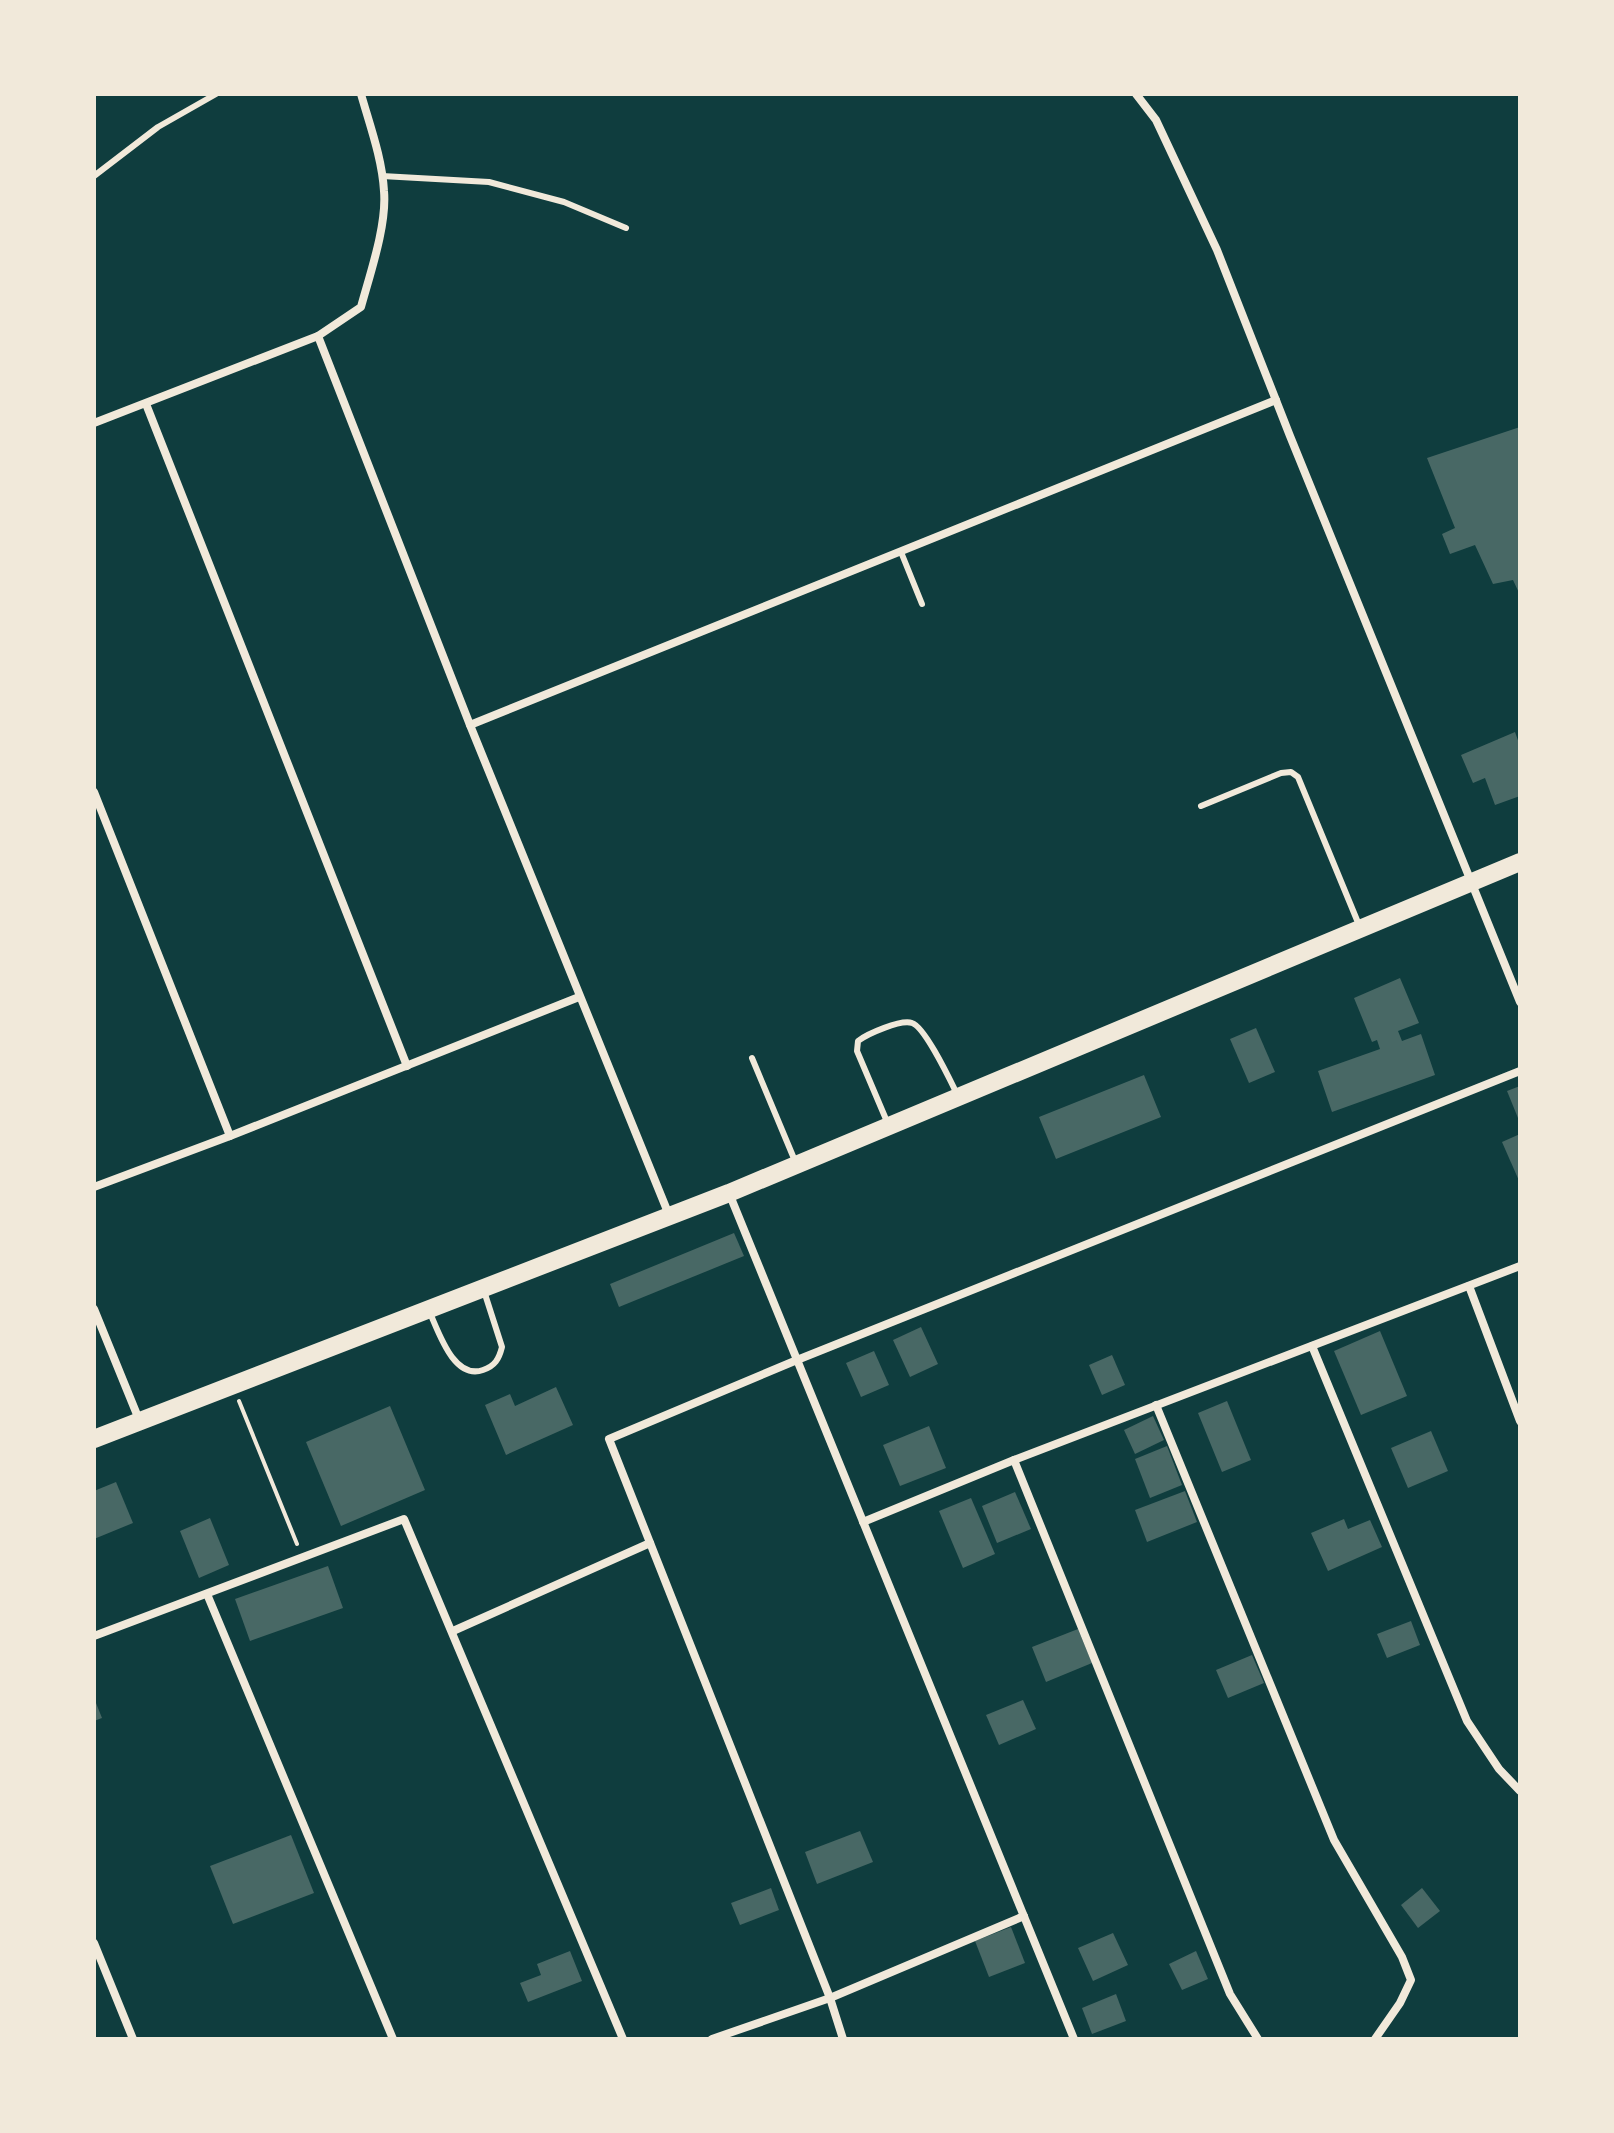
<svg xmlns="http://www.w3.org/2000/svg" width="1614" height="2133" font-family="Raleway,sans-serif">
	<style>
		.building { fill: #486865 }
		.lines { fill: none; stroke-linecap: round; stroke-linejoin: round }
		.path { stroke: #f1e9da; stroke-width: 4 }
		.service { stroke: #f1e9da; stroke-width: 6 }
		.minor { stroke: #f1e9da; stroke-width: 8 }
		.primary { stroke: #f1e9da; stroke-width: 18 }
	</style>
	<rect width="100%" height="100%" fill="#0f3d3e"/>
	<!-- building -->
	<g class="building">
		<polygon points="1520,427 1520,595 1513,580 1493,584 1475,545 1450,554 1442,534 1455,528 1427,458"/>
		<polygon points="1515,732 1520,746 1520,796 1495,805 1485,778 1473,783 1461,755"/>
		<polygon points="1400,978 1419,1023 1398,1031 1402,1041 1421,1034 1435,1075 1332,1112 1318,1071 1380,1049 1377,1040 1372,1042 1354,998"/>
		<polygon points="1256,1028 1275,1072 1249,1083 1230,1039"/>
		<polygon points="1144,1075 1161,1117 1056,1159 1039,1117"/>
		<polygon points="1520,1086 1520,1123 1507,1091"/>
		<polygon points="1520,1134 1520,1183 1502,1142"/>
		<polygon points="734,1233 744,1256 619,1307 610,1284"/>
		<polygon points="921,1327 938,1364 910,1377 893,1340"/>
		<polygon points="1380,1331 1407,1396 1361,1415 1334,1351"/>
		<polygon points="874,1351 889,1385 861,1397 846,1363"/>
		<polygon points="1112,1355 1125,1385 1102,1395 1089,1365"/>
		<polygon points="556,1387 573,1425 506,1455 485,1405 510,1394 515,1406"/>
		<polygon points="1227,1401 1251,1460 1222,1472 1198,1413"/>
		<polygon points="390,1406 425,1490 341,1526 306,1442"/>
		<polygon points="1153,1416 1164,1440 1135,1454 1124,1430"/>
		<polygon points="929,1426 946,1468 900,1486 883,1445"/>
		<polygon points="1431,1431 1448,1471 1408,1488 1391,1448"/>
		<polygon points="1167,1446 1182,1485 1150,1498 1135,1459"/>
		<polygon points="116,1482 133,1523 94,1539 94,1491"/>
		<polygon points="1185,1491 1197,1522 1147,1542 1135,1510"/>
		<polygon points="1015,1492 1031,1529 997,1543 982,1506"/>
		<polygon points="971,1498 995,1554 963,1568 939,1511"/>
		<polygon points="210,1518 229,1565 199,1578 180,1531"/>
		<polygon points="1344,1519 1348,1529 1370,1520 1382,1547 1328,1571 1311,1533"/>
		<polygon points="328,1566 343,1608 250,1641 235,1599"/>
		<polygon points="1411,1621 1420,1645 1387,1658 1377,1634"/>
		<polygon points="1078,1629 1092,1663 1046,1682 1032,1647"/>
		<polygon points="1252,1655 1264,1683 1228,1698 1216,1670"/>
		<polygon points="94,1698 102,1718 94,1721"/>
		<polygon points="1023,1700 1036,1729 999,1745 986,1715"/>
		<polygon points="860,1831 873,1862 817,1884 805,1852"/>
		<polygon points="291,1835 314,1893 233,1924 210,1866"/>
		<polygon points="771,1888 779,1910 740,1925 731,1903"/>
		<polygon points="1422,1888 1440,1911 1418,1928 1401,1905"/>
		<polygon points="1011,1927 1025,1963 989,1977 975,1941"/>
		<polygon points="1113,1933 1128,1965 1093,1981 1078,1948"/>
		<polygon points="570,1951 582,1981 528,2002 520,1983 541,1975 537,1964"/>
		<polygon points="1196,1951 1208,1979 1182,1990 1169,1964"/>
		<polygon points="1116,1994 1126,2021 1092,2034 1082,2008"/>
	</g>
	<g class="lines">
		<!-- path -->
		<polyline class="path" points="239,1401 297,1544"/>
		<!-- service -->
		<g class="service">
			<polyline points="94,176 158,127 216,94"/>
			<polyline points="382,176 489,182 564,202 626,228"/>
			<polyline points="901,552 922,604"/>
			<polyline points="1201,806 1281,773 1291,772 1298,777 1359,925"/>
			<polyline points="752,1058 795,1161"/>
			<path d="M 888,1124 L 857,1051 L 858,1041 C 867,1034 901,1019 912,1023 C 925,1027 950,1080 957,1094"/>
			<path d="M 430,1313 C 439,1333 454,1380 483,1370 C 495,1366 499,1359 502,1347 L 484,1291"/>
		</g>
		<!-- minor -->
		<g class="minor">
			<polyline points="1136,94 1156,120 1217,250 1290,436 1520,1002"/>
			<polyline points="318,336 470,725 669,1215"/>
			<polyline points="146,404 407,1066"/>
			<path d="M 94,423 L 318,336 L 361,307 C 370,274 387,225 384,191 C 382,158 370,126 361,94"/>
			<polyline points="470,725 1276,400"/>
			<polyline points="94,792 230,1136"/>
			<polyline points="94,1187 230,1136 579,997"/>
			<polyline points="729,1193 1074,2039"/>
			<polyline points="1469,1286 1520,1421"/>
			<polyline points="94,1309 140,1422"/>
			<polyline points="1312,1346 1467,1721 1499,1769 1520,1791"/>
			<polyline points="1156,1405 1334,1840 1402,1957 1411,1980 1400,2003 1375,2039"/>
			<polyline points="1014,1460 1230,1994 1258,2039"/>
			<polyline points="863,1522 1014,1460 1520,1266"/>
			<polyline points="207,1594 393,2039"/>
			<polyline points="453,1631 650,1543"/>
			<polyline points="94,1636 404,1519 623,2039"/>
			<polyline points="94,1943 133,2039"/>
			<polyline points="712,2039 830,1998 1024,1916"/>
			<polyline points="843,2039 830,1998 609,1439 797,1360 1520,1071"/>
		</g>
		<!-- primary -->
		<polyline class="primary" points="94,1439 729,1193 1520,862"/>
	</g>
	<!-- border -->
	<rect width="1614" height="2133" fill="none" stroke="#f1e9da" stroke-width="192"/>
</svg>
